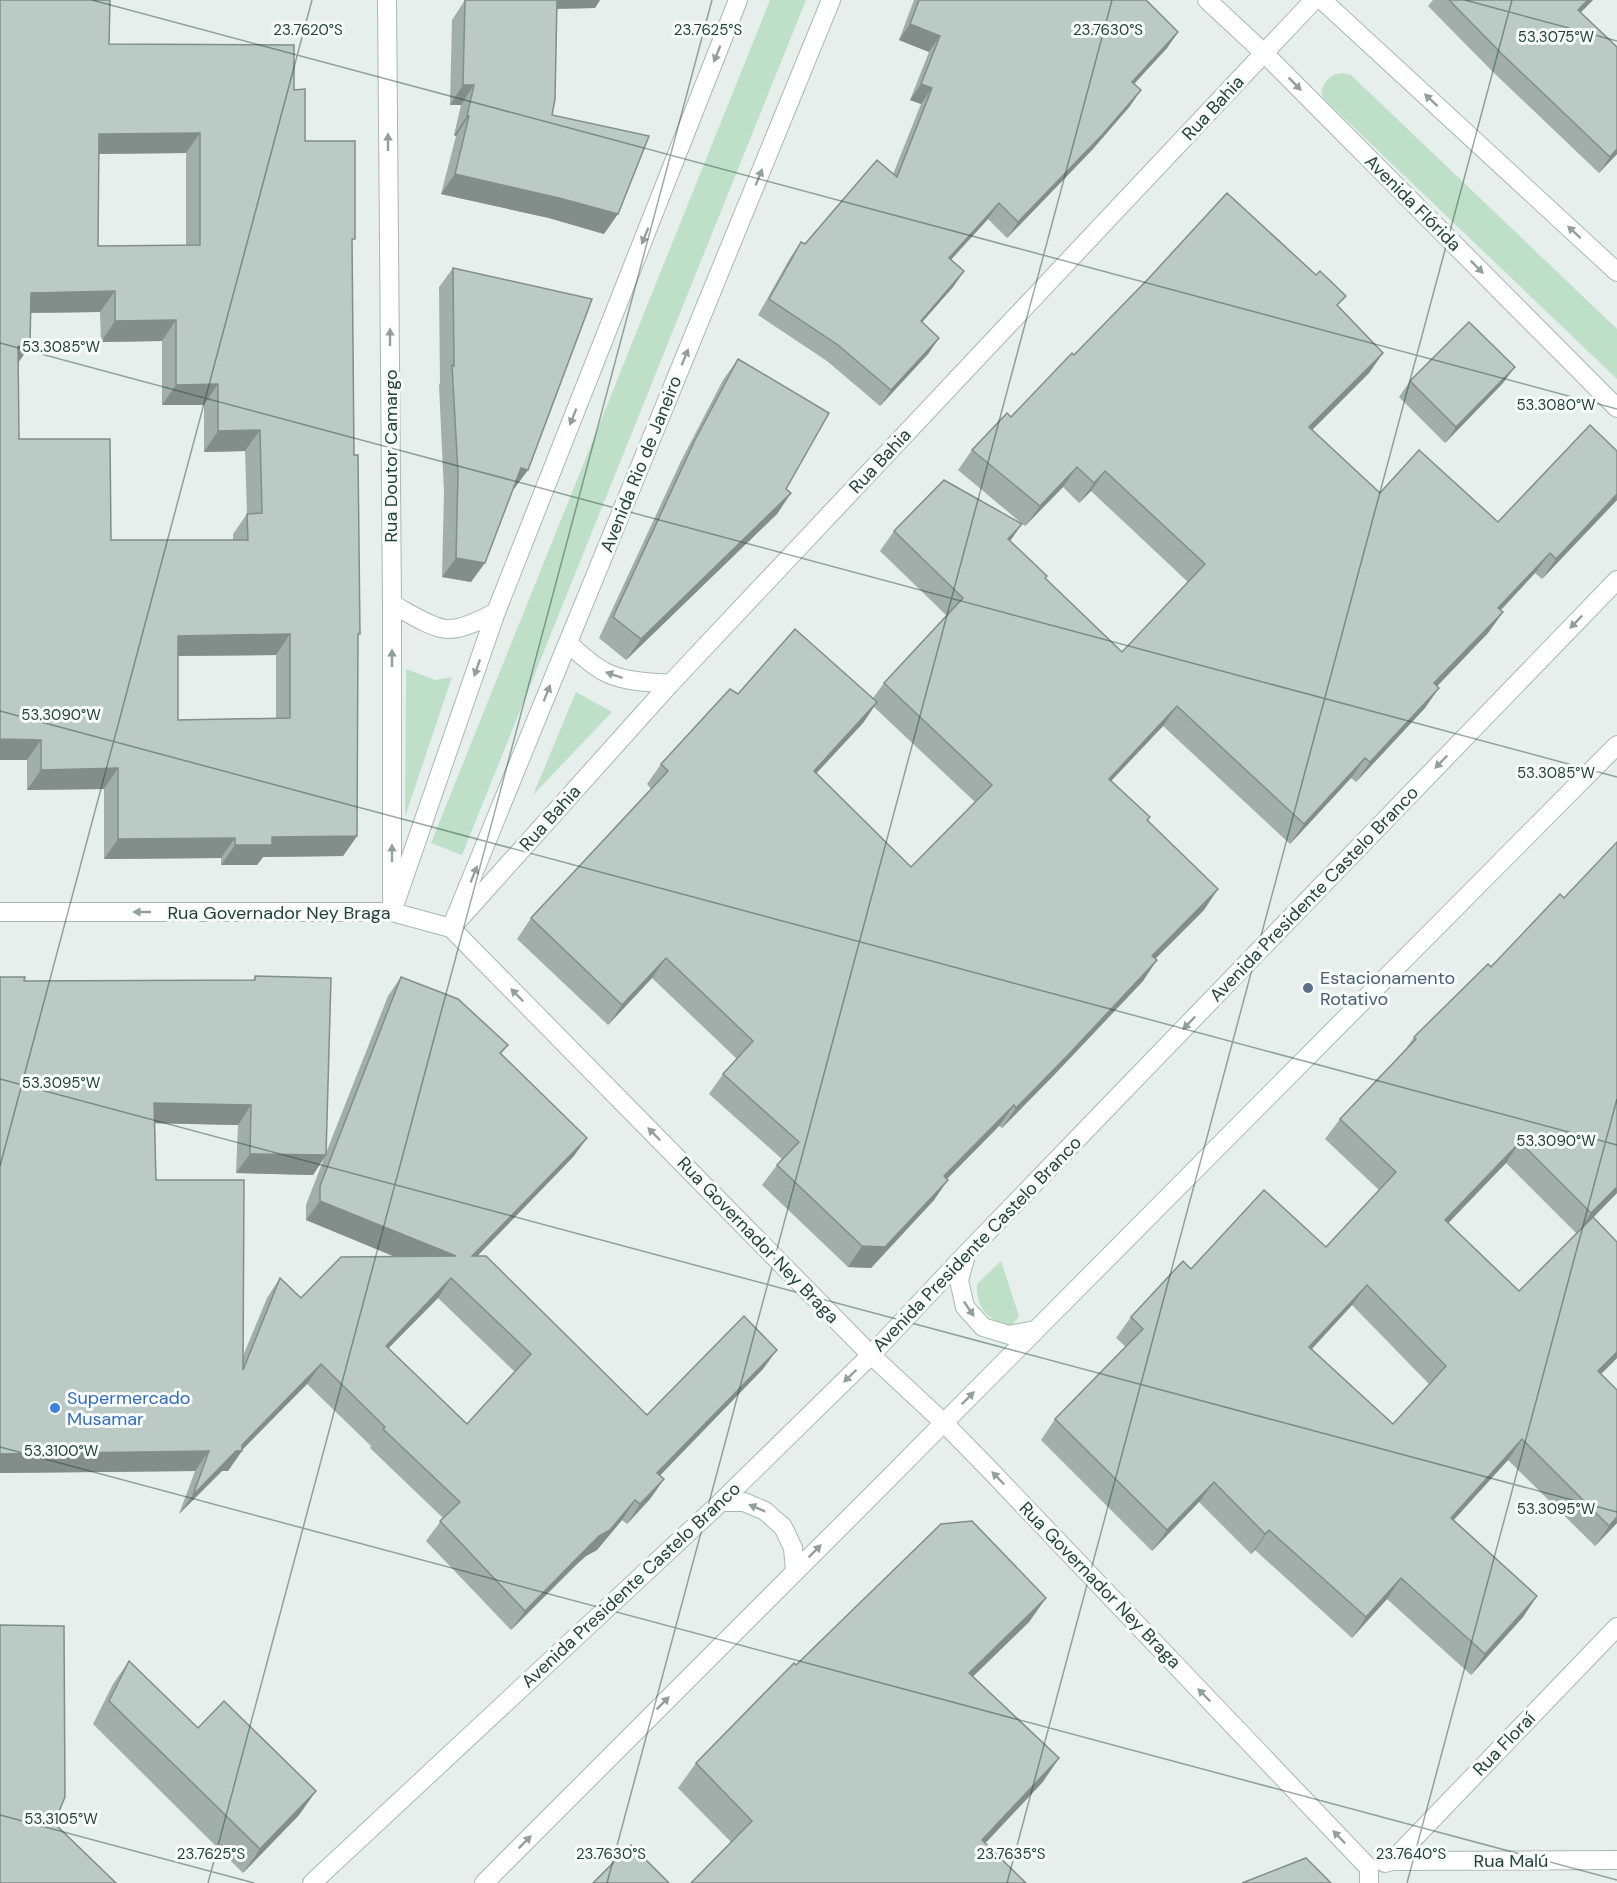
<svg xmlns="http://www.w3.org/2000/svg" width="1617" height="1883" font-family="'DM Sans',sans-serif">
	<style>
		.green { fill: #bfe0c8 }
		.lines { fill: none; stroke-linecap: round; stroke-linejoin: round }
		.minor-casing { stroke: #a8b8b2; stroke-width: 20 }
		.tertiary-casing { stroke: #a8b8b2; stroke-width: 20 }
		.secondary-casing { stroke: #a4bbb3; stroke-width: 20 }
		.minor { stroke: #fff; stroke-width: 18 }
		.tertiary { stroke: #fff; stroke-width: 18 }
		.secondary { stroke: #fff; stroke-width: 18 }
		.wall { fill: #a1aea9; fill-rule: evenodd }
		.shaded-wall { fill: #838d89 }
		.building { fill: #bbcac4; stroke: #838d89; stroke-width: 1.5; fill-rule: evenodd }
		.oneway { fill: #92a09c }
		.ticks { fill: none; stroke: #24423a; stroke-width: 1.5; stroke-opacity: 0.45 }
		.service-dot { fill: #5c6f8a; stroke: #f7fbf9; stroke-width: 2 }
		.shop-dot { fill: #3f7fe0; stroke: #f7fbf9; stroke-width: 2 }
		.labels { text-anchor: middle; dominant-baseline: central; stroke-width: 6; stroke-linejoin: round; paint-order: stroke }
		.street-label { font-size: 18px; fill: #24423a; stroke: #f7fbf9 }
		.service-label { font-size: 18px; fill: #4e5e75; stroke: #f7fbf9; text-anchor: start }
		.shop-label { font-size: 18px; fill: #366cbe; stroke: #f7fbf9; text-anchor: start }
		.ticks-label { font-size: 15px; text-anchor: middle; fill: #24423a; stroke: #f7fbf9; stroke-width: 6; stroke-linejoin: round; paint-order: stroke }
	</style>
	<rect width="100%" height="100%" fill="#e6efeb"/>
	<!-- green -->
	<g class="green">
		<polygon points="770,0 806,0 462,855 431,843"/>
		<path d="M 1341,73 L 1351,75 L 1617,329 L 1617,379 L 1324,99 L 1321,91 C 1326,80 1329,75 1341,73 Z"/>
		<polygon points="406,669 435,680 452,677 405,817"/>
		<polygon points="576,692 612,712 533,795"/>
		<path d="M 1001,1261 L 1019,1316 L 1011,1327 C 988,1320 976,1309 977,1284 Z"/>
	</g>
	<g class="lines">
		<!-- minor casing -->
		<g class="minor-casing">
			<g id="minor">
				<polyline points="387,0 392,604 392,910"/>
				<polyline points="0,912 392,912 451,928 871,1355 943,1422 988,1468 1369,1868 1369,1883"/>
				<polyline points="453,926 670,684 1314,0"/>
				<polyline points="1392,1861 1617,1627"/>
				<polyline points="1385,1863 1392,1861 1617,1860"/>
			</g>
		</g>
		<!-- tertiary casing -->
		<g class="tertiary-casing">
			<g id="tertiary">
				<polyline points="1207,0 1265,54 1617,408"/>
				<polyline points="1322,0 1617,272"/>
				<path d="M 392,604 C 407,612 431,628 447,629 C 462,630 483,619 496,612"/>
				<path d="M 568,643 C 579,653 591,665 605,672 C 624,682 648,682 670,684"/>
				<polyline points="392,912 496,612 738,0"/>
				<polyline points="451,928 831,0"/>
			</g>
		</g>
		<!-- secondary casing -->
		<g class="secondary-casing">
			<g id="secondary">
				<polyline points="965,1259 959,1280 965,1307 983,1327 1009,1335 1035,1330"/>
				<polyline points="721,1502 744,1502 765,1511 783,1527 793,1548 795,1571"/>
				<polyline points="312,1883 721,1502 871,1355 966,1254 1617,580"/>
				<polyline points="484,1883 888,1479 1617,745"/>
			</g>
		</g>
		<!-- minor -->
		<use href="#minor" class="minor"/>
		<!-- tertiary -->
		<use href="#tertiary" class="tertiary"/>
		<!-- secondary -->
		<use href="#secondary" class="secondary"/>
	</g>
	<!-- wall -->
	<g class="wall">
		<path d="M 0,0 L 109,44 L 294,90 L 305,141 L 352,243 L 354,455 L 358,636 L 357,836 L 343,856 L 263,857 L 257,865 L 221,865 L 221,858 L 104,859 L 104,789 L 27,790 L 27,760 ZM 186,153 L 186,245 L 98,246 L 99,154 ZM 100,312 L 101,342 L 162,341 L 162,405 L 204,405 L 204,452 L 245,451 L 247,514 L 233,534 L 233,540 L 111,540 L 19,439 L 18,363 L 31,313 ZM 276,655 L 276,719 L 178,720 L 178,656 Z"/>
		<polygon points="465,0 600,0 595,8 557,9 552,115 604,234 549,218 441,194 456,136 454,135 461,105 450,105 452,20"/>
		<polygon points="914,0 1146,0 1178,32 1167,48 1134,84 1130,106 1092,150 1007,238 988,219 951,259 964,271 953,287 922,322 939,338 928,354 880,406 827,361 758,315 790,258 801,242 805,244 893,174 921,104 910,100 929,52 899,40"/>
		<polygon points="1433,0 1593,0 1581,12 1617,154 1599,173 1492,71 1428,6"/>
		<polygon points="453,268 528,470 513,489 471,582 442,577 444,492 439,385 440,383 439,287"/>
		<path d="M 1338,307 L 1383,353 L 1369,373 L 1312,430 L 1380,493 L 1498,522 L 1617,451 L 1617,500 L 1542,579 L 1535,573 L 1501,610 L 1503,612 L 1488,633 L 1437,686 L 1425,708 L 1356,782 L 1351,778 L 1290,844 L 1163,726 L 1111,781 L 1148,820 L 1204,910 L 1155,959 L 1143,981 L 1054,1075 L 1002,1128 L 999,1126 L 947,1179 L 934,1200 L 871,1268 L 848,1267 L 762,1185 L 777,1165 L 782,1159 L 709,1094 L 723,1074 L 737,1059 L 652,978 L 608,1025 L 517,939 L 531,918 L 651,789 L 647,784 L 661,764 L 738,694 L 873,698 L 884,683 L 947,616 L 880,551 L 894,531 L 1010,541 L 1045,579 L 1122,652 L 1188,582 L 1091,491 L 1079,503 L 1063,487 L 1025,526 L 958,470 L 972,450 L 1011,417 L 1074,355 ZM 874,707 L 975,802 L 911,867 L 816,773 L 863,723 Z"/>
		<polygon points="738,359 786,489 791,493 777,514 626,660 599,638 681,461 723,380"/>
		<polygon points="1410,381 1503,383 1445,443 1399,397"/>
		<path d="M 1617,842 L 1617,1193 L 1578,1233 L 1617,1242 L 1617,1358 L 1601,1374 L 1617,1390 L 1617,1523 L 1595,1546 L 1508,1460 L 1454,1520 L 1537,1596 L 1523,1617 L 1471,1675 L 1387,1599 L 1352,1638 L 1255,1550 L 1251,1554 L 1199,1502 L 1152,1551 L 1041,1440 L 1055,1419 L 1126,1347 L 1116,1338 L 1131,1317 L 1191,1269 L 1326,1247 L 1379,1190 L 1325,1139 L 1340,1119 L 1405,1050 L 1414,1037 L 1564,898 ZM 1506,1163 L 1577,1234 L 1519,1291 L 1448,1223 ZM 1352,1305 L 1429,1384 L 1393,1424 L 1312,1349 Z"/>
		<path d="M 255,976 L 326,1153 L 388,996 L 401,977 L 508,1045 L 501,1054 L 587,1138 L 573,1157 L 477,1256 L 647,1415 L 763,1369 L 660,1475 L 664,1479 L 650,1499 L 627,1524 L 622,1520 L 597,1550 L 586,1556 L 576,1565 L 511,1630 L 426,1541 L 443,1518 L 370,1448 L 371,1446 L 307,1384 L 242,1450 L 228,1471 L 222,1471 L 179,1514 L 195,1471 L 0,1473 L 0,977 L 24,981 L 253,980 ZM 155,1123 L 238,1125 L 236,1173 L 313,1175 L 324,1158 L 306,1205 L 306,1220 L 395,1257 L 301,1298 L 280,1278 L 267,1298 L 243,1356 L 156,1180 ZM 438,1298 L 515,1372 L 467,1424 L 388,1348 Z"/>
		<polygon points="1046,1598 1029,1622 973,1676 1059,1758 1042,1783 731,1842 678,1788 696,1763 796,1665"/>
		<polygon points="129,1661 198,1728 316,1791 299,1815 243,1873 93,1724 113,1684"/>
	</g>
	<!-- shaded-wall -->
	<g class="shaded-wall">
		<polygon points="550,0 600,0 595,8 544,9"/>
		<polygon points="1588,0 1593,0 1567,26 1578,10"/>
		<polygon points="910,24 940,36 929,52 899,40"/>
		<polygon points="1178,32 1167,48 1121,98 1132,82"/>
		<polygon points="921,84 932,88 921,104 910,100"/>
		<polygon points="463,85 474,85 461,105 450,105"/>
		<polygon points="1141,90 1130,106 1092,150 1007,238 1018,222"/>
		<polygon points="467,116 469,116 456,136 454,135"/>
		<polygon points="200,133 186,153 85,154 99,134"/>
		<polygon points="1617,149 1617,154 1599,173 1610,157"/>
		<polygon points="455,174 563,199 618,214 604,234 549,218 441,194"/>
		<polygon points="999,203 988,219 938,274 949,258"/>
		<polygon points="964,271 953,287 909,337 921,321"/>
		<polygon points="115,291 100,312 17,313 31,293"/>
		<polygon points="176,320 162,341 101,342 115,321"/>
		<polygon points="939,338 928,354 880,406 891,390"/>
		<polygon points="18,346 30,346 16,366"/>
		<polygon points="1383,353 1369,373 1295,447 1309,427"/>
		<polygon points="1515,367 1503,383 1445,443 1456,427"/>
		<polygon points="218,384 204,405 162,405 176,385"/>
		<polygon points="260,430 245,451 204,452 218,431"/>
		<polygon points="1077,467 1063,487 1025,526 1040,506"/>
		<polygon points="521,468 528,470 514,489 508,488"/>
		<polygon points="1105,471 1091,491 1079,503 1094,483"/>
		<polygon points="791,493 777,514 626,660 641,639"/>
		<polygon points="1617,494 1617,500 1542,579 1556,559"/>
		<polygon points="1022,524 1008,544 1008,539"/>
		<polygon points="1550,553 1535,573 1484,628 1498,608"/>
		<polygon points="456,558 485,563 471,582 442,577"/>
		<polygon points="1503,612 1488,633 1420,704 1434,683"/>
		<polygon points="290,634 276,655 164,656 178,636"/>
		<polygon points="1439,688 1425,708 1356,782 1370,762"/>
		<polygon points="877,702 863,723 800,791 814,771"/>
		<polygon points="1177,706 1163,726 1094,799 1109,779"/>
		<polygon points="0,739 41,740 27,760 0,760"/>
		<polygon points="1365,758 1351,778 1290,844 1304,824"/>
		<polygon points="118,768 104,789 27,790 41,770"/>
		<polygon points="357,836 343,856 263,857 257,865 221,865 235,845 272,837"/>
		<polygon points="235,838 221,858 104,859 118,839"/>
		<polygon points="1218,889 1204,910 1138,976 1152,956"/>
		<polygon points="666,958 652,978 608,1025 622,1005"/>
		<polygon points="1157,960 1143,981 1054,1075 1002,1128 1016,1108"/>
		<polygon points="154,1103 251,1105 238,1125 141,1123"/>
		<polygon points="1014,1105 999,1126 930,1196 944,1176"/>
		<polygon points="587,1138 573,1157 458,1276 472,1256"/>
		<polygon points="1520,1142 1506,1163 1431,1241 1445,1220"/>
		<polygon points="250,1154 326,1155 313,1175 236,1173"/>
		<polygon points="948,1180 934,1200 871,1268 848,1267 862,1246"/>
		<polygon points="1617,1187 1617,1193 1577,1234 1591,1213"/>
		<polygon points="320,1201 456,1256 442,1276 306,1220"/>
		<polygon points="451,1278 438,1298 372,1365 386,1346"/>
		<polygon points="1367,1285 1352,1305 1295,1367 1309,1347"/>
		<polygon points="777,1350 763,1369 644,1492 657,1473"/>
		<polygon points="1617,1352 1617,1358 1584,1391 1598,1371"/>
		<polygon points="321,1364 307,1384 241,1451 242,1451 228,1471 222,1471 179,1514 193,1495"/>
		<polygon points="1522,1439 1508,1460 1437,1538 1451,1518"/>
		<polygon points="209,1451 195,1471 0,1473 0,1454"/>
		<polygon points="664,1479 650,1499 627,1524 640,1504"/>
		<polygon points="1214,1482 1199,1502 1152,1551 1167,1530"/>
		<polygon points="635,1500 622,1520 597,1550 586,1556 576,1565 511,1630 525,1611"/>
		<polygon points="1617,1517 1617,1523 1595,1546 1609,1526"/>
		<polygon points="1269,1530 1255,1550 1251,1554 1265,1534"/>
		<polygon points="1401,1578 1387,1599 1352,1638 1366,1617"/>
		<polygon points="1537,1596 1523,1617 1471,1675 1485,1654"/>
		<polygon points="1046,1598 1029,1622 952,1697 969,1673"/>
		<polygon points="1059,1758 1042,1783 965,1865 982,1840"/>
		<polygon points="316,1791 299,1815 243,1873 260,1849"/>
	</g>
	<!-- building -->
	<g class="building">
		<path d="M 0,0 L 110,0 L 109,44 L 294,45 L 294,90 L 305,89 L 305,141 L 355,141 L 355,239 L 352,239 L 354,455 L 358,455 L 360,634 L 358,634 L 357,836 L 272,837 L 272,845 L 235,845 L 235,838 L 118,839 L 118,768 L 41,770 L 41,740 L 0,739 ZM 200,133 L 200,245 L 98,246 L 99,134 ZM 115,291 L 115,321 L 176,320 L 176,385 L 218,384 L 218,431 L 260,430 L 262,513 L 247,514 L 248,540 L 111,540 L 110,439 L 19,439 L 18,346 L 30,346 L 31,293 ZM 290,634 L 290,718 L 178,720 L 178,636 Z"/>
		<polygon points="465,0 557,0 555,99 552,115 649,136 618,214 563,199 455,174 469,116 467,116 474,85 463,85"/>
		<polygon points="919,0 1146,0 1178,32 1132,82 1141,90 1103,134 1018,222 999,203 949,258 964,271 921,321 939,338 891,390 838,345 769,299 801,242 805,244 877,160 897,177 932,88 921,84 940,36 910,24"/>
		<polygon points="1449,0 1588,0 1578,10 1617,47 1617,149 1610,157 1503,55"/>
		<polygon points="1227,193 1316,275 1320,271 1346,296 1337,305 1383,353 1309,427 1380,493 1419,450 1498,522 1590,425 1617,451 1617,494 1556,559 1550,553 1498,608 1503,612 1434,683 1439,688 1370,762 1365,758 1304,824 1177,706 1109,779 1150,817 1147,820 1218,889 1152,956 1157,960 1069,1054 1016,1108 1014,1105 944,1176 948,1180 885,1247 862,1246 777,1165 799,1142 723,1074 753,1041 666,958 622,1005 531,918 668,771 661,764 730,689 738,694 795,629 877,702 814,771 911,867 992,785 884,683 963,598 894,531 944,480 1022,524 1008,539 1047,576 1045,578 1122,652 1205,564 1105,471 1094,483 1077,467 1040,506 972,450 1007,413 1011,417 1072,353 1074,355 1149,278"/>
		<polygon points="453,268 592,299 528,470 521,468 485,563 456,558 458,473 452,365 454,366"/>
		<polygon points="1469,322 1515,367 1456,427 1410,381"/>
		<polygon points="738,359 829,413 786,489 791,493 641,639 613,617 695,440"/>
		<path d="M 1617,842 L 1617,1187 L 1591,1213 L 1520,1142 L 1445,1220 L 1519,1291 L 1593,1217 L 1617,1242 L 1617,1352 L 1598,1371 L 1617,1390 L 1617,1517 L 1609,1526 L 1522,1439 L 1451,1518 L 1537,1596 L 1485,1654 L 1401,1578 L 1366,1617 L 1269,1530 L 1265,1534 L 1214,1482 L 1167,1530 L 1055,1419 L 1143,1329 L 1131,1317 L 1183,1261 L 1191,1269 L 1264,1190 L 1326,1247 L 1396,1172 L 1340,1119 L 1416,1039 L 1414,1037 L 1488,964 L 1491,967 L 1560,894 L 1564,898 ZM 1367,1285 L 1446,1366 L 1393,1424 L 1309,1347 Z"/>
		<path d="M 255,976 L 331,978 L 326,1155 L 250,1154 L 251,1105 L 154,1103 L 156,1180 L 244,1180 L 243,1370 L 280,1278 L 301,1298 L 341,1257 L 456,1256 L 320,1201 L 320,1186 L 401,977 L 458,999 L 508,1045 L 500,1053 L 587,1138 L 472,1256 L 486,1256 L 647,1415 L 744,1316 L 777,1350 L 657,1473 L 664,1479 L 640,1504 L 635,1500 L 610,1530 L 599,1536 L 589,1546 L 525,1611 L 440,1521 L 460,1502 L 383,1429 L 385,1427 L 321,1364 L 242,1445 L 242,1451 L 236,1451 L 193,1495 L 209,1451 L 0,1454 L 0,977 L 25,977 L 24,981 L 255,980 ZM 451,1278 L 531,1354 L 467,1424 L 386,1346 Z"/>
		<polygon points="972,1521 1046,1598 969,1673 1059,1758 982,1840 1026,1883 691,1883 752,1821 696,1763 794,1663 796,1665 941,1524"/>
		<polygon points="0,1625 64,1626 65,1797 54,1823 116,1883 0,1883"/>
		<polygon points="129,1661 198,1728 224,1701 316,1791 260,1849 109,1701"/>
		<polygon points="631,1845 669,1883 593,1883"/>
		<polygon points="1306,1858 1331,1883 1242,1883"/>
	</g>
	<!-- one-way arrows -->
	<defs><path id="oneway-solid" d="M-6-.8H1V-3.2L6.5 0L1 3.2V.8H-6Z" transform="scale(1.5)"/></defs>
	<g class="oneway">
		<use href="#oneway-solid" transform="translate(717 54) rotate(112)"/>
		<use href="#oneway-solid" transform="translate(1295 84) rotate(45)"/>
		<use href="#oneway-solid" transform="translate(1431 100) rotate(-137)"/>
		<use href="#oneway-solid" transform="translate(388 142) rotate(-90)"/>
		<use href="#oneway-solid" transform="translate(759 177) rotate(-68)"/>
		<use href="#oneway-solid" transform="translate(1574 232) rotate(-137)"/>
		<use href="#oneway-solid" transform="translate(645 236) rotate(112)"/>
		<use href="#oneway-solid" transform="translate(1477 267) rotate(45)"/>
		<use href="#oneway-solid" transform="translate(390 337) rotate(-90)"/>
		<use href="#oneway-solid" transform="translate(685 357) rotate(-68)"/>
		<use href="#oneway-solid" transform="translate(573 417) rotate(112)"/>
		<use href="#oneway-solid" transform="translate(1576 622) rotate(134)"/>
		<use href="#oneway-solid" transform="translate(392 658) rotate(-90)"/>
		<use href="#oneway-solid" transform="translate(477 668) rotate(109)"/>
		<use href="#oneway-solid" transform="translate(614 675) rotate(-161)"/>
		<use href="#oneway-solid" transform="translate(547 693) rotate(-68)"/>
		<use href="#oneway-solid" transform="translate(1441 762) rotate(134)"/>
		<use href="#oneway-solid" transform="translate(392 853) rotate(-90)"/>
		<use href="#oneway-solid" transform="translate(474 874) rotate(-68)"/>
		<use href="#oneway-solid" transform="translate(142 912) rotate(180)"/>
		<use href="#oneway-solid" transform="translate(517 995) rotate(-134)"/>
		<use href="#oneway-solid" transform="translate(1189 1023) rotate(134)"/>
		<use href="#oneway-solid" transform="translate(654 1134) rotate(-134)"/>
		<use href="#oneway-solid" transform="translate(969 1309) rotate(56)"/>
		<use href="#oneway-solid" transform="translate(850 1376) rotate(136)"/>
		<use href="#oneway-solid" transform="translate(968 1398) rotate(-45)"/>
		<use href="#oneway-solid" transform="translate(998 1478) rotate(-134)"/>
		<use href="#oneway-solid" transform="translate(757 1508) rotate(-157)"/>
		<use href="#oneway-solid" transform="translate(815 1551) rotate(-45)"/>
		<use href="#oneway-solid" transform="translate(1204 1695) rotate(-134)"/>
		<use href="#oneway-solid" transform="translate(663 1703) rotate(-45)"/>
		<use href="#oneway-solid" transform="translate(1339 1837) rotate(-134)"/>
		<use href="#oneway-solid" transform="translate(525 1842) rotate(-45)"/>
	</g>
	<!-- ticks -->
	<path class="ticks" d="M 92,0 L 1617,409M 1465,0 L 1617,41M 0,343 L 1617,777M 0,711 L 1617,1145M 0,1079 L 1617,1512M 0,1166 L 312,0M 0,1447 L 1617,1880M 0,1815 L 254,1883M 208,1883 L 712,0M 607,1883 L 1112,0M 1007,1883 L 1512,0M 1407,1883 L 1617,1099"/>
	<!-- markers -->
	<circle class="service-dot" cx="1308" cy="988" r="6"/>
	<circle class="shop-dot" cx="55" cy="1408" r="6"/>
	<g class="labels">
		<!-- street labels -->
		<g class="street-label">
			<text transform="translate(1213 108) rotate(-47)">Rua Bahia</text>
			<text transform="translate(1413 203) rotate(45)">Avenida Flórida</text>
			<text transform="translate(391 456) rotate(-90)">Rua Doutor Camargo</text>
			<text transform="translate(880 461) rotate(-47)">Rua Bahia</text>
			<text transform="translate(641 464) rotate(-68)">Avenida Rio de Janeiro</text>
			<text transform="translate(550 818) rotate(-48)">Rua Bahia</text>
			<text transform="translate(1314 894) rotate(-46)">Avenida Presidente Castelo Branco</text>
			<text x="279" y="913">Rua Governador Ney Braga</text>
			<text transform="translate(758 1240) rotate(46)">Rua Governador Ney Braga</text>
			<text transform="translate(977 1244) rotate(-46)">Avenida Presidente Castelo Branco</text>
			<text transform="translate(631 1585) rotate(-43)">Avenida Presidente Castelo Branco</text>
			<text transform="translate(1100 1585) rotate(46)">Rua Governador Ney Braga</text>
			<text transform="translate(1504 1744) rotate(-46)">Rua Floraí</text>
			<text x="1511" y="1861">Rua Malú</text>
		</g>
		<!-- service labels -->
		<g class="service-label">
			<text x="1320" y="978">Estacionamento<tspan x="1320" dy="21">Rotativo</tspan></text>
		</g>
		<!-- shop labels -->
		<g class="shop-label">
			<text x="67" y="1398">Supermercado<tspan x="67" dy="21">Musamar</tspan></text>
		</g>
	</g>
	<g class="ticks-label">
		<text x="308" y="35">23.7620°S</text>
		<text x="708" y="35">23.7625°S</text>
		<text x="1108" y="35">23.7630°S</text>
		<text x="1556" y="42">53.3075°W</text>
		<text x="61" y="352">53.3085°W</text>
		<text x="1556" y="410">53.3080°W</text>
		<text x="61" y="720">53.3090°W</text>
		<text x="1556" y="778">53.3085°W</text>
		<text x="61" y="1088">53.3095°W</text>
		<text x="1556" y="1146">53.3090°W</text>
		<text x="61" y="1456">53.3100°W</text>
		<text x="1556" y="1514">53.3095°W</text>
		<text x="61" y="1824">53.3105°W</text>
		<text x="211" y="1859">23.7625°S</text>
		<text x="611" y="1859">23.7630°S</text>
		<text x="1011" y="1859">23.7635°S</text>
		<text x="1411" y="1859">23.7640°S</text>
	</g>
</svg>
